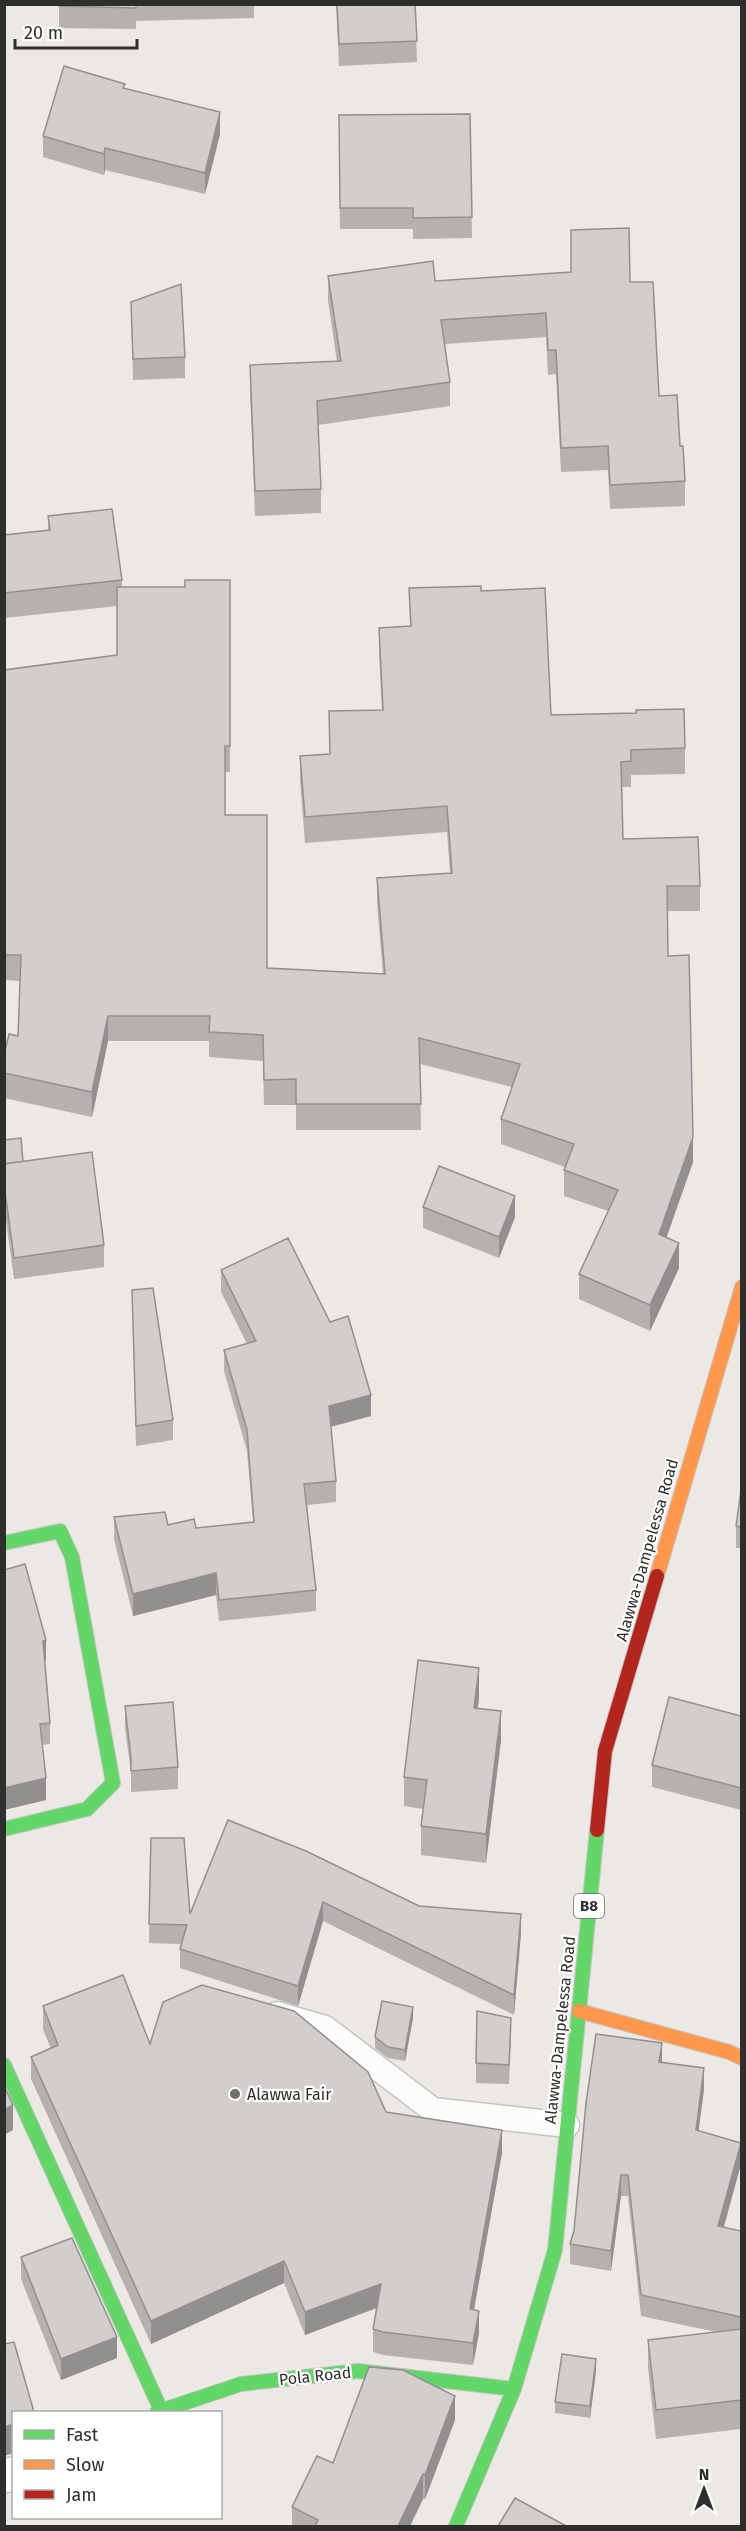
<svg xmlns="http://www.w3.org/2000/svg" width="746" height="2531" font-family="'Fira Sans',sans-serif">
	<style>
		.lines { fill: none; stroke-linecap: round; stroke-linejoin: round }
		.lane-casing { stroke: #c5c4c5; stroke-width: 27 }
		.street-casing { stroke: #c5c4c5; stroke-width: 36 }
		.fast-casing { stroke: #c5c4c5; stroke-width: 16 }
		.slow-casing { stroke: #c5c4c5; stroke-width: 16 }
		.jam-casing { stroke: #c5c4c5; stroke-width: 16 }
		.lane { stroke: #fcfcfb; stroke-width: 24 }
		.street { stroke: #fcfcfb; stroke-width: 33 }
		.fast { stroke: #63d668; stroke-width: 14 }
		.slow { stroke: #ff974d; stroke-width: 14 }
		.jam { stroke: #b3261e; stroke-width: 14 }
		.wall { fill: #b4b1af }
		.shaded-wall { fill: #92908e }
		.building { fill: #d1cecb; stroke: #92908e; stroke-width: 1.5 }
		.poi-dot { fill: #706f6e; stroke: #fff; stroke-width: 2 }
		.labels { text-anchor: middle; dominant-baseline: central; stroke-width: 4.5; stroke-linejoin: round; paint-order: stroke }
		.shield { fill: #fff; stroke: #6d6d6d; stroke-width: 1.5 }
		.shield-label { font-size: 15px; font-weight: bold; fill: #2e2e2e }
		.street-label { font-size: 16px; fill: #2e2e2e; stroke: #fff }
		.poi-label { font-size: 16px; fill: #2e2e2e; stroke: #fff; text-anchor: start }
	</style>
	<rect width="100%" height="100%" fill="#ece8e4"/>
	<g class="lines">
		<!-- lane casing -->
		<g class="lane-casing">
			<polyline id="lane" points="277,2014 325,2028 433,2110 567,2125"/>
		</g>
		<!-- street casing -->
		<g class="street-casing">
			<polyline id="street" points="4,2476 14,2474"/>
		</g>
		<!-- fast casing -->
		<g class="fast-casing">
			<g id="fast">
				<polyline points="4,1543 60,1531 72,1557 113,1783 87,1809 4,1829"/>
				<polyline points="4,2065 161,2410"/>
				<polyline points="157,2412 241,2384 358,2371 514,2389"/>
				<polyline points="456,2526 514,2389 555,2250 597,1830"/>
			</g>
		</g>
		<!-- slow casing -->
		<g class="slow-casing">
			<g id="slow">
				<polyline points="657,1576 742,1287"/>
				<polyline points="579,2011 729,2052 742,2058"/>
			</g>
		</g>
		<!-- jam casing -->
		<g class="jam-casing">
			<polyline id="jam" points="597,1830 605,1751 657,1576"/>
		</g>
		<!-- lane -->
		<use href="#lane" class="lane"/>
		<!-- street -->
		<use href="#street" class="street"/>
		<!-- fast -->
		<use href="#fast" class="fast"/>
		<!-- slow -->
		<use href="#slow" class="slow"/>
		<!-- jam -->
		<use href="#jam" class="jam"/>
	</g>
	<!-- wall -->
	<g class="wall">
		<polygon points="59,4 254,4 254,18 136,21 136,29 59,28"/>
		<polygon points="336,4 415,4 417,62 339,66"/>
		<polygon points="125,88 220,134 205,194 105,170 104,175 43,157 43,136"/>
		<polygon points="470,114 472,238 413,239 413,229 340,229 339,115"/>
		<polygon points="328,276 435,281 630,282 659,396 680,446 685,481 685,506 610,509 608,470 561,472 556,374 548,375 546,337 445,344 450,382 450,406 318,425 321,489 321,513 255,516 250,390 250,365 337,362 328,300"/>
		<polygon points="131,302 185,357 185,378 133,380"/>
		<polygon points="48,516 122,580 122,587 185,587 230,580 230,772 225,772 225,815 267,968 383,974 377,903 377,878 450,873 447,832 305,843 300,781 300,756 330,754 329,711 382,710 379,653 379,628 410,626 409,588 481,591 551,715 685,748 685,774 631,775 631,787 622,787 623,839 700,886 700,911 667,911 668,956 693,1162 666,1237 679,1268 650,1331 579,1299 579,1274 608,1211 564,1196 564,1170 565,1167 501,1144 501,1119 512,1087 420,1064 421,1130 296,1130 296,1105 264,1105 263,1061 209,1057 209,1041 108,1041 92,1117 4,1098 4,1073 18,1036 20,981 4,980 4,670 117,655 117,606 4,618 4,535 48,530"/>
		<polygon points="4,1140 23,1161 104,1245 104,1267 14,1279 4,1206"/>
		<polygon points="423,1207 515,1217 499,1258 423,1228"/>
		<polygon points="221,1270 371,1416 331,1427 336,1481 336,1502 307,1505 316,1590 316,1611 219,1621 216,1595 133,1616 114,1539 114,1517 196,1528 253,1522 247,1451 224,1371 224,1350 247,1344 221,1292"/>
		<polygon points="132,1290 173,1420 173,1440 136,1446"/>
		<polygon points="741,1490 741,1548 736,1548 736,1526"/>
		<polygon points="4,1570 46,1661 44,1661 50,1723 50,1744 42,1745 46,1800 4,1810"/>
		<polygon points="479,1697 478,1708 501,1740 486,1863 421,1855 421,1826 423,1809 404,1806 404,1777"/>
		<polygon points="125,1706 178,1767 178,1789 131,1792 131,1773 125,1728"/>
		<polygon points="741,1716 741,1810 652,1787 652,1765"/>
		<polygon points="228,1820 419,1906 521,1933 514,2015 323,1921 298,2006 180,1968 180,1949 181,1944 149,1943 151,1838 190,1914"/>
		<polygon points="43,2006 150,2044 386,2112 502,2153 474,2310 479,2333 473,2365 383,2355 373,2352 373,2329 377,2308 305,2335 284,2283 151,2344 31,2079 31,2057 51,2049 43,2029"/>
		<polygon points="413,2018 405,2061 388,2058 375,2048 375,2037"/>
		<polygon points="511,2037 509,2084 476,2083 476,2063"/>
		<polygon points="662,2063 704,2089 698,2131 741,2164 724,2227 741,2231 741,2429 656,2439 648,2369 648,2340 716,2332 641,2316 628,2196 621,2196 611,2271 570,2264 570,2244"/>
		<polygon points="21,2257 117,2358 61,2380 21,2279"/>
		<polygon points="596,2371 590,2418 555,2413 555,2402"/>
		<polygon points="455,2420 425,2499 423,2499 410,2526 292,2526 292,2507 333,2463"/>
	</g>
	<!-- shaded-wall -->
	<g class="shaded-wall">
		<polygon points="220,112 220,134 205,194 205,173"/>
		<polygon points="105,148 105,170 104,175 104,154"/>
		<polygon points="108,1016 108,1041 92,1117 92,1092"/>
		<polygon points="693,1137 693,1162 659,1259 659,1234"/>
		<polygon points="515,1196 515,1217 499,1258 499,1237"/>
		<polygon points="679,1243 679,1268 650,1331 650,1305"/>
		<polygon points="371,1395 371,1416 329,1427 329,1406"/>
		<polygon points="216,1573 216,1595 133,1616 133,1594"/>
		<polygon points="46,1640 46,1661 43,1662 43,1641"/>
		<polygon points="479,1668 479,1697 474,1737 474,1708"/>
		<polygon points="501,1711 501,1740 486,1863 486,1834"/>
		<polygon points="46,1778 46,1800 4,1810 4,1788"/>
		<polygon points="323,1902 323,1921 298,2006 298,1986"/>
		<polygon points="521,1914 521,1933 514,2015 514,1995"/>
		<polygon points="413,2007 413,2018 405,2061 405,2050"/>
		<polygon points="662,2043 662,2063 659,2062"/>
		<polygon points="704,2068 704,2089 696,2151 696,2130"/>
		<polygon points="13,2105 13,2130 4,2135 4,2110"/>
		<polygon points="502,2130 502,2153 470,2331 470,2309"/>
		<polygon points="741,2143 741,2164 718,2247 718,2226"/>
		<polygon points="621,2175 621,2196 611,2271 611,2251"/>
		<polygon points="284,2261 284,2283 151,2344 151,2321"/>
		<polygon points="381,2284 381,2306 305,2335 305,2312"/>
		<polygon points="479,2311 479,2333 473,2365 473,2343"/>
		<polygon points="117,2337 117,2358 61,2380 61,2359"/>
		<polygon points="596,2359 596,2371 590,2418 590,2406"/>
		<polygon points="455,2396 455,2420 425,2499 425,2475"/>
		<polygon points="14,2424 14,2453 4,2456 4,2427"/>
		<polygon points="423,2474 423,2499 410,2526 398,2526"/>
	</g>
	<!-- building -->
	<g class="building">
		<polygon points="59,4 136,4 136,8 59,6"/>
		<polygon points="337,4 415,4 417,41 339,44"/>
		<polygon points="64,66 125,84 123,88 220,112 205,173 105,148 104,154 43,136"/>
		<polygon points="470,114 472,217 413,218 413,208 340,208 339,115"/>
		<polygon points="629,228 630,282 653,282 659,396 677,395 680,446 683,446 685,481 610,485 608,446 561,448 556,350 548,350 546,313 441,320 450,382 317,401 321,489 255,491 250,365 341,361 328,276 433,261 435,281 571,272 571,230"/>
		<polygon points="181,284 185,357 133,359 131,302"/>
		<polygon points="112,509 122,580 4,593 4,535 50,530 48,516"/>
		<polygon points="185,580 230,580 230,746 225,746 225,815 267,815 267,968 385,974 377,878 452,873 447,806 305,817 300,756 330,754 329,711 383,710 379,628 411,626 409,588 481,586 481,591 545,588 551,715 636,713 636,710 684,709 685,748 631,750 631,761 621,762 623,839 698,837 700,886 667,886 668,956 689,955 693,1137 659,1234 679,1243 650,1305 579,1274 618,1190 564,1170 574,1144 501,1119 520,1064 419,1038 421,1104 296,1104 296,1079 264,1080 263,1035 209,1032 210,1016 108,1016 92,1092 4,1073 4,1055 9,1034 18,1036 21,955 4,955 4,670 117,655 117,587 185,587"/>
		<polygon points="21,1138 23,1162 4,1164 4,1140"/>
		<polygon points="92,1152 104,1245 14,1258 4,1184 4,1164"/>
		<polygon points="439,1166 515,1196 499,1237 423,1207"/>
		<polygon points="288,1238 330,1322 348,1316 371,1395 329,1406 336,1481 304,1484 316,1590 219,1600 216,1573 133,1594 114,1517 165,1512 168,1525 194,1519 196,1528 254,1522 247,1430 224,1350 256,1341 221,1270"/>
		<polygon points="153,1288 173,1420 136,1426 132,1290"/>
		<polygon points="741,1490 741,1527 736,1526"/>
		<polygon points="25,1564 46,1640 43,1641 50,1723 40,1724 46,1778 4,1788 4,1570"/>
		<polygon points="418,1660 479,1668 474,1708 501,1711 486,1834 421,1826 427,1780 404,1777"/>
		<polygon points="669,1697 741,1716 741,1788 652,1765"/>
		<polygon points="173,1702 178,1767 131,1771 131,1758 125,1706"/>
		<polygon points="228,1820 306,1851 419,1906 521,1914 514,1995 323,1902 298,1986 180,1949 187,1925 149,1924 151,1838 184,1838 190,1914"/>
		<polygon points="123,1975 150,2044 163,2002 202,1985 294,2011 368,2072 386,2112 502,2130 470,2309 479,2311 473,2343 383,2332 373,2329 381,2284 305,2312 284,2261 151,2321 31,2057 58,2045 43,2006"/>
		<polygon points="382,2001 413,2007 405,2050 388,2047 375,2037"/>
		<polygon points="477,2011 511,2018 509,2065 476,2063"/>
		<polygon points="596,2034 662,2043 659,2062 704,2068 696,2130 741,2143 718,2226 741,2231 741,2317 641,2295 628,2175 621,2175 611,2251 570,2244 574,2231 586,2103"/>
		<polygon points="4,2086 13,2105 4,2110"/>
		<polygon points="72,2238 117,2337 61,2359 21,2257"/>
		<polygon points="741,2329 741,2400 656,2410 648,2340"/>
		<polygon points="14,2342 34,2412 14,2412 14,2424 4,2427 4,2344"/>
		<polygon points="562,2354 596,2359 590,2406 555,2402"/>
		<polygon points="369,2367 403,2370 455,2396 425,2475 423,2474 398,2526 315,2526 318,2520 292,2507 317,2456 333,2463"/>
		<polygon points="515,2498 566,2526 498,2526"/>
	</g>
	<!-- markers -->
	<circle class="poi-dot" cx="235" cy="2094" r="6"/>
	<g class="labels">
		<!-- shield labels -->
		<rect class="shield" x="574" y="1894" width="30" height="24" rx="4.5"/>
		<g class="shield-label">
			<text x="589" y="1906">B8</text>
		</g>
		<!-- street labels -->
		<g class="street-label">
			<text transform="translate(647 1550) rotate(-74)">Alawwa-Dampelessa Road</text>
			<text transform="translate(560 2030) rotate(-84)">Alawwa-Dampelessa Road</text>
			<text transform="translate(315 2376) rotate(-6)">Pola Road</text>
		</g>
		<!-- poi labels -->
		<g class="poi-label">
			<text x="247" y="2094">Alawwa Fair</text>
		</g>
	</g>
	<!-- border -->
	<rect width="746" height="2531" fill="none" stroke="#2e2e2e" stroke-width="12"/>
	<!-- legend -->
	<rect x="12" y="2411" width="210" height="108" fill="#ffffff" stroke="#ababab" stroke-width="1.5"/>
	<rect x="24" y="2430" width="30" height="9" fill="#63d668" stroke="#ababab" stroke-width="1.5"/>
	<text x="66" y="2441" font-size="18" fill="#2e2e2e">Fast</text>
	<rect x="24" y="2460" width="30" height="9" fill="#ff974d" stroke="#ababab" stroke-width="1.5"/>
	<text x="66" y="2471" font-size="18" fill="#2e2e2e">Slow</text>
	<rect x="24" y="2490" width="30" height="9" fill="#b3261e" stroke="#ababab" stroke-width="1.5"/>
	<text x="66" y="2501" font-size="18" fill="#2e2e2e">Jam</text>
	<!-- north arrow -->
	<g transform="translate(704 2489)" stroke="#ffffff" stroke-width="4.5" paint-order="stroke">
	<path d="M0-4.5L10 22L0 15L-10 22Z" fill="#2e2e2e"/>
	<text y="-9" font-size="16" font-weight="bold" text-anchor="middle" fill="#2e2e2e">N</text>
	</g>
	<!-- scale -->
	<path d="M15 39v9h122v-9" fill="none" stroke="#2e2e2e" stroke-width="3"/>
	<text x="24" y="39" font-size="18" fill="#2e2e2e" stroke="#ffffff" stroke-width="4.5" paint-order="stroke">20 m</text>
</svg>
